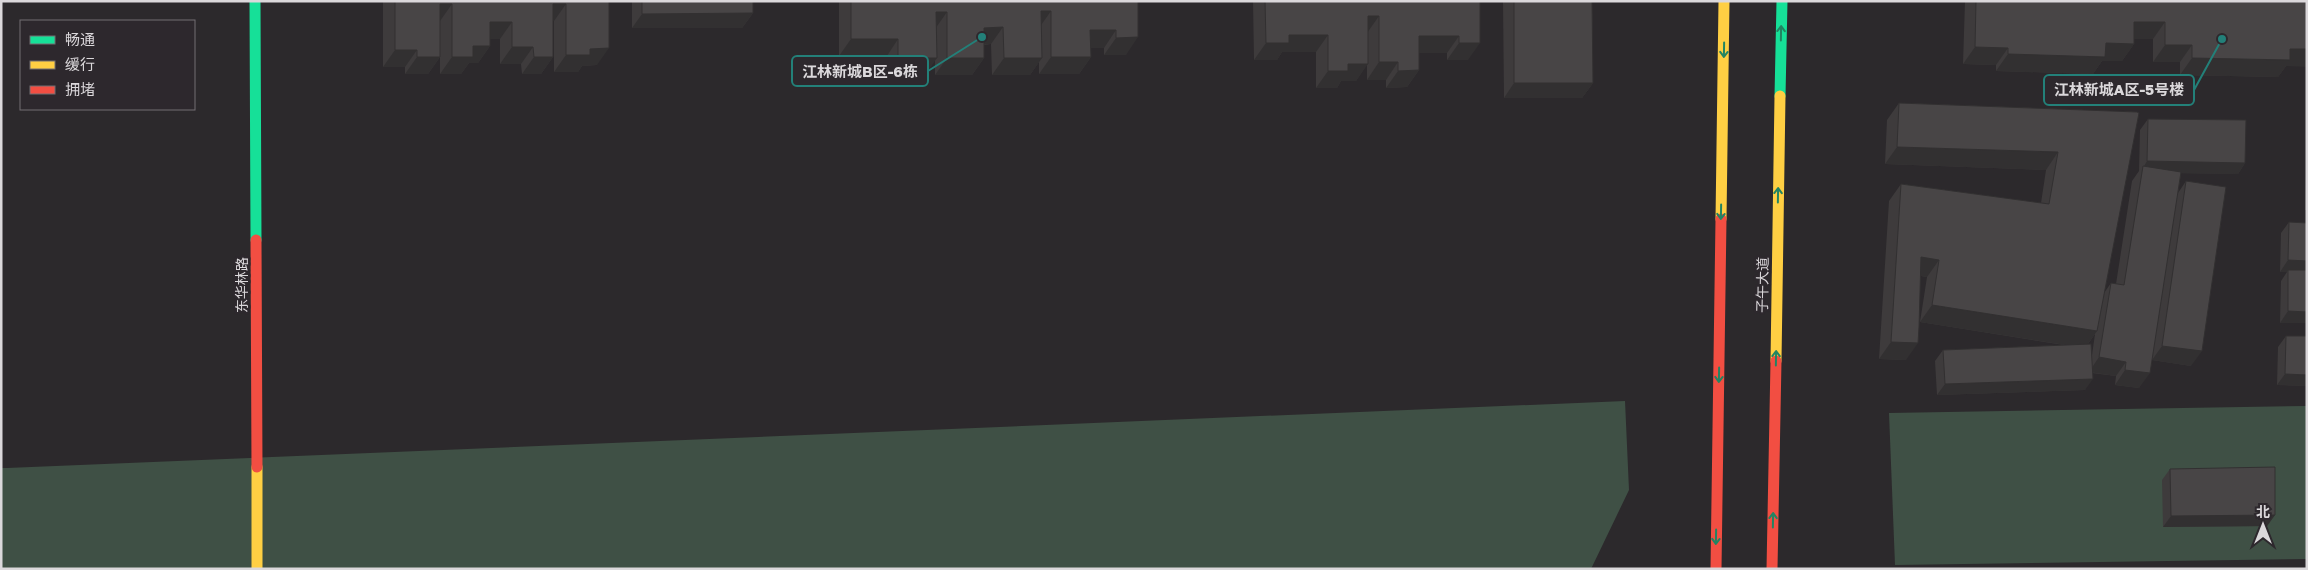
<svg xmlns="http://www.w3.org/2000/svg" width="2308" height="570" font-family="'Golos Text','Noto Sans SC',sans-serif">
	<style>
		.green { fill: #3f5045 }
		.lines { fill: none; stroke-linecap: round; stroke-linejoin: round }
		.fast { stroke: #16e098; stroke-width: 11 }
		.slow { stroke: #ffcf43; stroke-width: 11 }
		.jam { stroke: #f24e42; stroke-width: 11 }
		.wall { fill: #3e3b3c; fill-rule: evenodd }
		.shaded-wall { fill: #323031 }
		.building { fill: #484546; stroke: #323031 }
		.oneway { stroke: #228462 }
		.labels { text-anchor: middle; dominant-baseline: central; stroke-width: 5; stroke-linejoin: round; paint-order: stroke }
		.street-label { font-size: 14px; fill: #dbd8db; stroke: #2d282d }
		.leader { fill: none; stroke: #238079; stroke-width: 2 }
		.callout-dot { fill: #238079; stroke: #2d282d; stroke-width: 2 }
		.callout { fill: #2d282d; stroke: #238079; stroke-width: 2 }
		.callout-label { font-size: 15px; text-anchor: middle; font-weight: bold; fill: #dbd8db }
	</style>
	<rect width="100%" height="100%" fill="#2c292c"/>
	<!-- green -->
	<g class="green">
		<polygon points="1625,401 1629,490 1591,569 1,569 1,468 7,468"/>
		<polygon points="2307,406 2307,559 1895,565 1889,413"/>
	</g>
	<g class="lines">
		<!-- fast -->
		<g class="fast">
			<polyline points="255,1 256,240"/>
			<polyline points="1780,96 1782,1"/>
		</g>
		<!-- slow -->
		<g class="slow">
			<polyline points="1721,219 1724,1"/>
			<polyline points="1776,361 1780,96"/>
			<polyline points="257,467 257,569"/>
		</g>
		<!-- jam -->
		<g class="jam">
			<polyline points="256,240 257,467"/>
			<polyline points="1716,569 1721,219"/>
			<polyline points="1772,569 1776,361"/>
		</g>
	</g>
	<!-- wall -->
	<g class="wall">
		<polygon points="383,1 609,1 597,65 582,66 578,72 554,72 554,21 553,21 553,57 541,74 522,74 521,64 500,64 500,39 490,39 490,46 478,63 469,63 461,74 440,74 440,57 428,74 405,74 405,67 383,67"/>
		<polygon points="632,1 753,1 753,13 742,28 632,28"/>
		<polygon points="839,1 1138,1 1126,55 1104,55 1104,48 1090,48 1091,57 1079,74 1039,74 1039,62 1030,75 992,75 991,44 984,45 984,58 972,75 935,75 935,60 925,75 887,75 887,56 839,56"/>
		<polygon points="1253,1 1480,1 1468,60 1447,60 1447,53 1419,53 1419,70 1407,87 1386,88 1386,80 1367,80 1367,64 1356,81 1341,81 1337,88 1316,88 1316,52 1282,52 1277,60 1254,60"/>
		<polygon points="1503,1 1592,1 1593,83 1582,98 1504,98"/>
		<polygon points="1965,1 2307,1 2286,66 2278,77 2180,75 2180,62 2153,62 2153,39 2134,39 2134,44 2122,61 2102,61 2093,74 1996,71 1996,65 1963,64"/>
		<path d="M 1899,103 L 2137,112 L 2104,293 L 2111,283 L 2116,284 L 2132,181 L 2139,171 L 2140,130 L 2148,119 L 2245,163 L 2238,174 L 2181,173 L 2178,193 L 2186,181 L 2191,366 L 2152,360 L 2139,388 L 2115,385 L 2116,376 L 2092,373 L 2085,390 L 1937,395 L 1935,361 L 1943,350 L 2064,345 L 1920,322 L 1927,277 L 1921,276 L 1906,360 L 1879,359 L 1889,201 L 1901,184 L 2041,203 L 2046,170 L 1885,164 L 1887,120 ZM 2095,334 L 2092,355 L 2088,344 Z"/>
		<polygon points="2307,170 2307,210 2305,210 2306,171"/>
		<polygon points="2289,222 2307,323 2280,323 2281,281 2287,272 2280,272 2281,233"/>
		<polygon points="2286,336 2307,386 2277,385 2278,347"/>
		<polygon points="2170,469 2275,515 2267,526 2163,527 2162,480"/>
	</g>
	<!-- shaded-wall -->
	<g class="shaded-wall">
		<polygon points="440,4 452,4 440,21"/>
		<polygon points="553,4 566,4 554,21 541,21"/>
		<polygon points="1041,11 1051,11 1039,28"/>
		<polygon points="936,12 947,12 935,29"/>
		<polygon points="753,13 742,28 632,28 642,14"/>
		<polygon points="1368,16 1379,16 1367,33"/>
		<polygon points="490,22 512,22 500,39 478,39"/>
		<polygon points="2134,22 2165,22 2153,39 2122,39"/>
		<polygon points="1003,27 991,44 972,45 984,28"/>
		<polygon points="1090,30 1116,30 1104,48 1078,48"/>
		<polygon points="1289,35 1328,35 1316,52 1282,52 1277,60 1254,60 1266,43"/>
		<polygon points="1419,36 1459,36 1447,53 1407,53"/>
		<polygon points="1138,37 1126,55 1104,55 1116,38"/>
		<polygon points="851,39 898,39 887,56 839,56"/>
		<polygon points="1459,43 1480,43 1468,60 1447,60"/>
		<polygon points="2106,43 2134,44 2122,61 2102,61 2093,74 1996,71 2008,54"/>
		<polygon points="2165,45 2192,45 2180,62 2153,62"/>
		<polygon points="473,46 490,46 478,63 469,63 461,74 440,74 452,57"/>
		<polygon points="512,47 533,47 521,64 500,64"/>
		<polygon points="1975,47 2008,48 1996,65 1963,64"/>
		<polygon points="609,48 597,65 582,66 578,72 554,72 566,55 590,49"/>
		<polygon points="2290,49 2307,49 2307,67 2286,66 2278,77 2180,75 2192,58"/>
		<polygon points="395,50 417,50 405,67 383,67"/>
		<polygon points="417,57 440,57 428,74 405,74"/>
		<polygon points="534,57 553,57 541,74 522,74"/>
		<polygon points="1051,57 1091,57 1079,74 1039,74"/>
		<polygon points="898,58 937,58 925,75 887,75"/>
		<polygon points="947,58 984,58 972,75 935,75"/>
		<polygon points="1004,58 1042,58 1030,75 992,75"/>
		<polygon points="1379,62 1398,62 1386,80 1367,80"/>
		<polygon points="1348,64 1368,64 1356,81 1341,81 1337,88 1316,88 1328,71"/>
		<polygon points="1419,70 1407,87 1386,88 1398,71"/>
		<polygon points="1514,83 1593,83 1582,98 1504,98"/>
		<polygon points="1897,147 2058,152 2046,170 1885,164"/>
		<polygon points="2147,161 2245,163 2238,174 2142,173 2143,168"/>
		<polygon points="1921,257 1939,260 1927,277 1909,274"/>
		<polygon points="2288,260 2307,261 2307,273 2288,270 2287,272 2280,272"/>
		<polygon points="1932,305 2097,331 2085,348 1920,322"/>
		<polygon points="2288,311 2307,312 2307,323 2280,323"/>
		<polygon points="1891,342 1918,343 1906,360 1879,359"/>
		<polygon points="2162,346 2202,351 2191,366 2152,360"/>
		<polygon points="2099,357 2126,362 2116,376 2089,372"/>
		<polygon points="2125,370 2150,373 2139,388 2115,385"/>
		<polygon points="2285,374 2307,375 2307,386 2277,385"/>
		<polygon points="2093,379 2085,390 1937,395 1945,384"/>
		<polygon points="2275,515 2267,526 2163,527 2171,516"/>
	</g>
	<!-- building -->
	<g class="building">
		<polygon points="395,1 609,1 609,48 590,49 590,55 566,55 566,4 553,4 553,57 534,57 533,47 512,47 512,22 490,22 490,46 473,46 473,57 452,57 452,4 440,4 440,57 417,57 417,50 395,50"/>
		<polygon points="642,1 753,1 753,13 642,14"/>
		<polygon points="851,1 1138,1 1138,37 1116,38 1116,30 1090,30 1091,57 1051,57 1051,11 1041,11 1042,58 1004,58 1003,27 984,28 984,58 947,58 947,12 936,12 937,58 898,58 898,39 851,39"/>
		<polygon points="1265,1 1480,1 1480,43 1459,43 1459,36 1419,36 1419,70 1398,71 1398,62 1379,62 1379,16 1368,16 1368,64 1348,64 1348,71 1328,71 1328,35 1289,35 1289,43 1266,43"/>
		<polygon points="1514,1 1592,1 1593,83 1514,83"/>
		<polygon points="1976,1 2307,1 2307,49 2290,49 2290,60 2192,58 2192,45 2165,45 2165,22 2134,22 2134,44 2106,43 2105,57 2008,54 2008,48 1975,47"/>
		<polygon points="1899,103 2137,112 2139,113 2097,331 1932,305 1939,260 1921,257 1919,327 1918,343 1891,342 1901,184 2049,204 2058,152 1897,147"/>
		<polygon points="2148,119 2246,120 2245,163 2147,161"/>
		<polygon points="2143,166 2181,172 2150,373 2125,370 2126,362 2099,357 2111,283 2124,285"/>
		<polygon points="2186,181 2226,187 2202,351 2162,346"/>
		<polygon points="2289,222 2307,223 2307,261 2288,260"/>
		<polygon points="2288,270 2307,270 2307,312 2288,311"/>
		<polygon points="2286,336 2307,336 2307,375 2285,374"/>
		<polygon points="2091,344 2093,379 1945,384 1943,350"/>
		<polygon points="2275,467 2275,515 2171,516 2170,469"/>
	</g>
	<!-- one-way arrows -->
	<defs><path id="oneway-shaft" d="M-6 0H5M1.5-3L5.5 0L1.5 3" fill="none" stroke-width="1.6" stroke-linecap="round" stroke-linejoin="round" transform="scale(1.25)"/></defs>
	<g class="oneway">
		<use href="#oneway-shaft" transform="translate(1781 33) rotate(-89)"/>
		<use href="#oneway-shaft" transform="translate(1724 50) rotate(91)"/>
		<use href="#oneway-shaft" transform="translate(1778 195) rotate(-89)"/>
		<use href="#oneway-shaft" transform="translate(1721 212) rotate(91)"/>
		<use href="#oneway-shaft" transform="translate(1776 358) rotate(-89)"/>
		<use href="#oneway-shaft" transform="translate(1719 375) rotate(91)"/>
		<use href="#oneway-shaft" transform="translate(1773 520) rotate(-89)"/>
		<use href="#oneway-shaft" transform="translate(1716 537) rotate(91)"/>
	</g>
	<g class="labels">
		<!-- street labels -->
		<g class="street-label">
			<text transform="translate(241 285) rotate(-90)">东华林路</text>
			<text transform="translate(1762 285) rotate(-89)">子午大道</text>
		</g>
	</g>
	<!-- callouts -->
	<path class="leader" d="M982 37L928 71M2222 39L2194 90"/>
	<g class="callout-dot">
		<circle cx="982" cy="37" r="5"/>
		<circle cx="2222" cy="39" r="5"/>
	</g>
	<g class="callout">
		<rect x="792" y="56" width="136" height="30" rx="5"/>
		<rect x="2044" y="75" width="150" height="30" rx="5"/>
	</g>
	<g class="callout-label">
		<text x="860" y="77">江林新城B区-6栋</text>
		<text x="2119" y="95">江林新城A区-5号楼</text>
	</g>
	<!-- border -->
	<rect width="2308" height="570" fill="none" stroke="#dbd8db" stroke-width="5"/>
	<!-- legend -->
	<rect x="20" y="20" width="175" height="90" fill="#2d282d" stroke="#736e73"/>
	<rect x="30" y="36" width="25" height="8" fill="#16e098" stroke="#736e73"/>
	<text x="65" y="45" font-size="15" fill="#dbd8db">畅通</text>
	<rect x="30" y="61" width="25" height="8" fill="#ffcf43" stroke="#736e73"/>
	<text x="65" y="70" font-size="15" fill="#dbd8db">缓行</text>
	<rect x="30" y="86" width="25" height="8" fill="#f24e42" stroke="#736e73"/>
	<text x="65" y="95" font-size="15" fill="#dbd8db">拥堵</text>
	<!-- north arrow -->
	<g transform="translate(2263 525)" stroke="#2d282d" stroke-width="4" paint-order="stroke">
	<path d="M0-4L9 19L0 12L-9 19Z" fill="#dbd8db"/>
	<text y="-8" font-size="14" font-weight="bold" text-anchor="middle" fill="#dbd8db">北</text>
	</g>
</svg>
